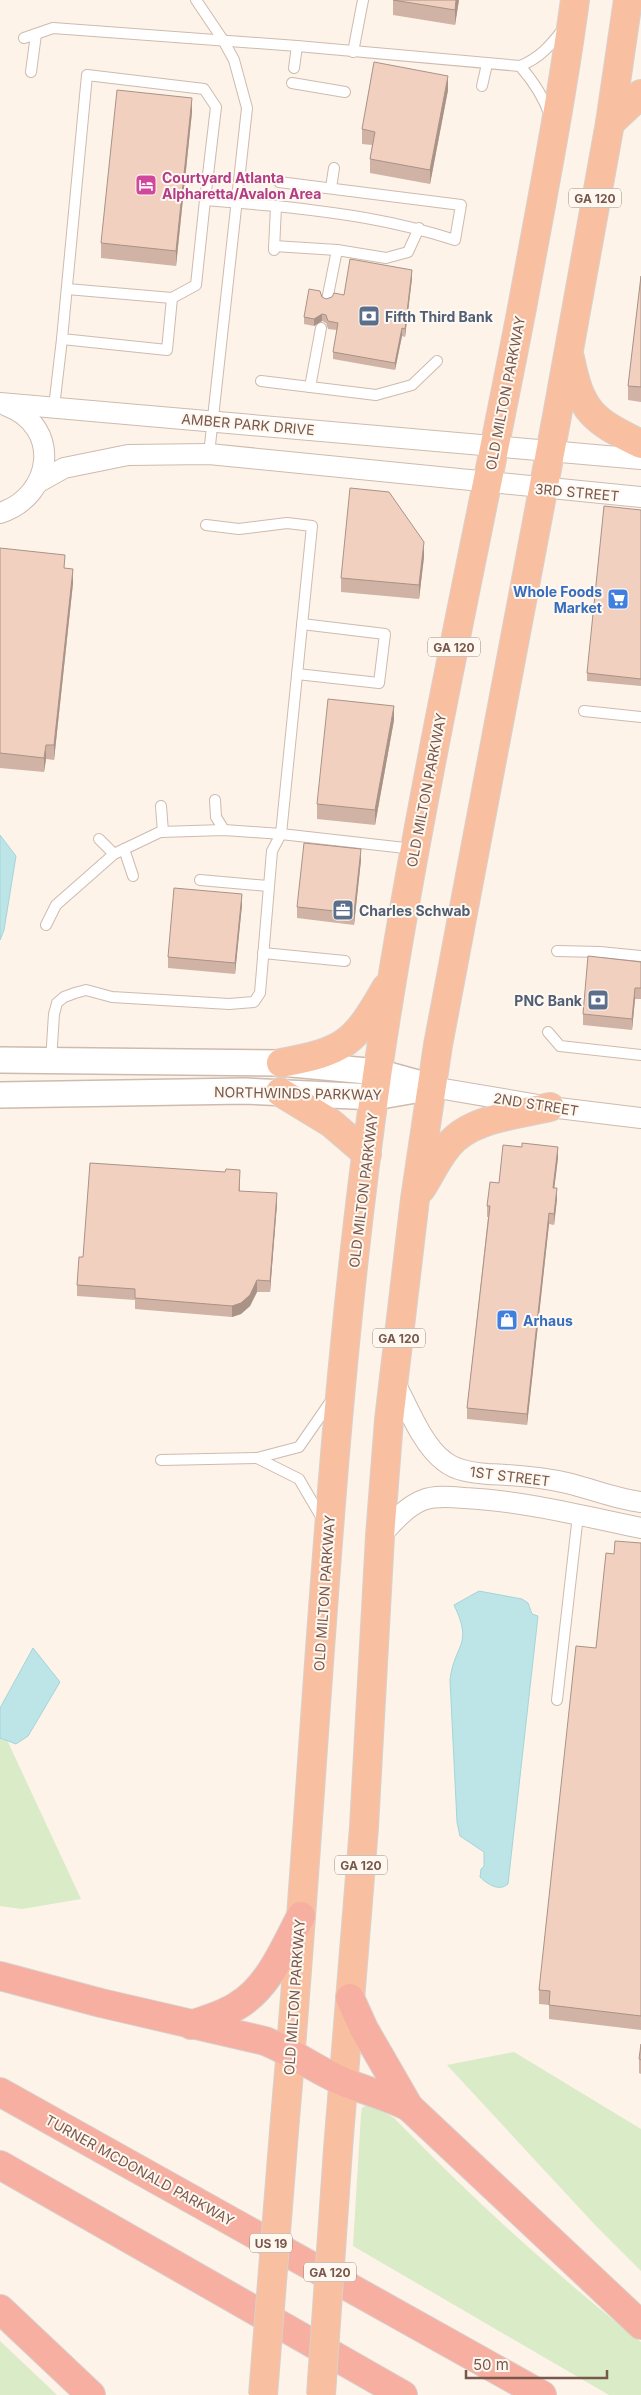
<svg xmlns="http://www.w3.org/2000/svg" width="641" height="2395" font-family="Inter,sans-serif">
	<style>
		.green { fill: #d9ebc7 }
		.water { fill: #bde5e7; stroke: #a3d5d9 }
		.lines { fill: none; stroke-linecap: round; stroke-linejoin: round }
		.service-casing { stroke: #cfbaae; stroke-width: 12 }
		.minor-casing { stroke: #cfbaae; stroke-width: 22 }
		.tertiary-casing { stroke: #cfbaae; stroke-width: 28 }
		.trunk-casing { stroke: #d9d0cd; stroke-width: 30 }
		.motorway-casing { stroke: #d9d0cd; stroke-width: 30 }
		.service { stroke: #fff; stroke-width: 10 }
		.minor { stroke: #fff; stroke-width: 20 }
		.tertiary { stroke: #fff; stroke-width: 25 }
		.trunk { stroke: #f8c0a1; stroke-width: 28 }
		.motorway { stroke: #f6afa0; stroke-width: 28 }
		.trunk-bridge-casing { stroke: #d9d0cd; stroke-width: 30; stroke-linecap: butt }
		.trunk-bridge { stroke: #f8c0a1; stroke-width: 28 }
		.wall { fill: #d0b3a5 }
		.shaded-wall { fill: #a99286 }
		.building { fill: #f2d0c0; stroke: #a99286 }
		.labels { text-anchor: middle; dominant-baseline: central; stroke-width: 4; stroke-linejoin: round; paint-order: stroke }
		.shield { fill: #fff8f0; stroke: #a0887d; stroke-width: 1 }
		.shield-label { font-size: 12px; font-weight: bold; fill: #78584c }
		.hotel-label { font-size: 14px; font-weight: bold; fill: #b23c85; stroke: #fff8f0; text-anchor: start }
		.service-label { font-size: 14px; font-weight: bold; fill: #4e5e75; stroke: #fff8f0; text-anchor: start }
		.street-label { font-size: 14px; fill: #78584c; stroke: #fff8f0 }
		.shop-label { font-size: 14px; font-weight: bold; fill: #366cbe; stroke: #fff8f0; text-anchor: end }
	</style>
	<rect width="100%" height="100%" fill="#fdf3e9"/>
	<!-- green -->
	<g class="green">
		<polygon points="0,1725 81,1899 22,1909 0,1906"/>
		<polygon points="514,2052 641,2129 641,2271 596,2226 447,2065"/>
		<path d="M 367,2105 L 375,2106 L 394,2118 C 472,2198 553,2273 641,2342 L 641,2395 L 609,2395 L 353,2246 L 361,2115 L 362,2108 Z"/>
		<polygon points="0,2341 57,2395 0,2395"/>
	</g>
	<!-- water -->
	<g class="water">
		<polygon points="0,835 16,856 4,930 0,940"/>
		<path d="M 479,1591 L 522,1599 L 528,1603 L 532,1614 L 538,1616 L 508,1884 C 499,1892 487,1884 480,1877 L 481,1869 L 484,1866 L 484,1852 L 460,1836 L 457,1822 L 450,1680 C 454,1644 474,1646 454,1605 Z"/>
		<polygon points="33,1648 60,1682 28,1736 16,1744 0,1738 0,1708"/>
	</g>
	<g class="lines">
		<!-- service casing -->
		<g class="service-casing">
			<g id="service">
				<polyline points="196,0 223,40 234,60 247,108 209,454"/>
				<path d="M 24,38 L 53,28 L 297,46 L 520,66 C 540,58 551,45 564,28"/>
				<polyline points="353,52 363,0"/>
				<path d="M 520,66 C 533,81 544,97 550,116"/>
				<polyline points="294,68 297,46"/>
				<polyline points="31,72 36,34"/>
				<polyline points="292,83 345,92"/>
				<polyline points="482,86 487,64"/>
				<polyline points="331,188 334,168"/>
				<polyline points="205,200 216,107 204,89 87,75 62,339 167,350 172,298 196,285 205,200 276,206"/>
				<polyline points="274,246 337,250 386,258 408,252 419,228"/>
				<path d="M 274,250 L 276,206 C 340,213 393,220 455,240 L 461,205 L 279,182"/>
				<polyline points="67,289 172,298"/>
				<polyline points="327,300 337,250"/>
				<polyline points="261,381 376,395 412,385 437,361"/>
				<polyline points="310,387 321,328"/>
				<polyline points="54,407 62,339"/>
				<polyline points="297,674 379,683 385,634 302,624"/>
				<polyline points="584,711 641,717"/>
				<polyline points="215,800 216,817 224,830"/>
				<polyline points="161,806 163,832"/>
				<polyline points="99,839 114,854"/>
				<polyline points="124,849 133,876"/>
				<polyline points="200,880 268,886"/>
				<polyline points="46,925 56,905 114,854 160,832 224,830 281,834 312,526 287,523 239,529 206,525"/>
				<polyline points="557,951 600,952 641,956"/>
				<polyline points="263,953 345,961"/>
				<polyline points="548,1032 560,1046 641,1055"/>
				<polyline points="51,1061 54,1014 57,1003 64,997 75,993 86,990 112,997 229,1004 254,1002 260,993 272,851 281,834 414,849"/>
				<polyline points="257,1458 299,1479 323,1520"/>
				<polyline points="161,1460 257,1458 299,1447 333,1398"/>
				<polyline points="557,1700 578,1515"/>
			</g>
		</g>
		<!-- minor casing -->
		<g class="minor-casing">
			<g id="minor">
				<polyline points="0,403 641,459"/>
				<polyline points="39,482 64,468 128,455 209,454 641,497"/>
				<path d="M 0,513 C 53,496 62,427 7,406"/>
				<polyline points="432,1087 550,1107 641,1118"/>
				<path d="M 394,1381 C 407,1405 422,1445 444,1461 C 456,1471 473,1473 488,1474 C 514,1475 541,1477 567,1483 C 592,1489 616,1499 641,1502"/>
				<path d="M 380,1536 C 393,1523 405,1507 423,1500 C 436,1495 452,1497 465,1498 C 524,1501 583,1516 641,1528"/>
			</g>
		</g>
		<!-- tertiary casing -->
		<g class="tertiary-casing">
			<g id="tertiary">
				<polyline points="0,1060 281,1063 378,1072 432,1087"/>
				<polyline points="0,1095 244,1091 375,1097 427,1088"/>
			</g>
		</g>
		<!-- trunk casing -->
		<g class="trunk-casing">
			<g id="trunk">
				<polyline points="610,123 641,94"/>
				<path d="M 570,358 C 581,412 592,420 641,444"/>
				<path d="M 281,1063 C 345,1051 354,1044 386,988"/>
				<polyline points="280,1092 331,1123 367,1154"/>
				<path d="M 421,1189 C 430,1175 437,1159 448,1146 C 470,1118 517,1115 550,1107"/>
				<path d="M 285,2119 C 316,1769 327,1417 378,1069 C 416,813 473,561 522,308 C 541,205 561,103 575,0"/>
				<polyline points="338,2149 364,1827 380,1536 389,1420 415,1199 438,1045 557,416 610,123 628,0"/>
			</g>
		</g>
		<!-- motorway casing -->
		<g class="motorway-casing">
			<g id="motorway">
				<path d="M 0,1976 L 101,2003 L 265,2041 C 293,2052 317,2071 344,2082 C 366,2091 388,2096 409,2107"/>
				<polyline points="350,1998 364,2029 409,2107 641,2325"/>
				<path d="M 191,2025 C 207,2019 223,2015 237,2006 C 269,1987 284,1948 301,1916"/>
				<polyline points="0,2092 542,2395"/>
				<polyline points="0,2165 403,2395"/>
				<polyline points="0,2309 91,2395"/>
			</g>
		</g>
		<!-- service -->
		<use href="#service" class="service"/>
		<!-- minor -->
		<use href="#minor" class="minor"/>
		<!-- tertiary -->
		<use href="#tertiary" class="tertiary"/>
		<!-- trunk -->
		<use href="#trunk" class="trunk"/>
		<!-- motorway -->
		<use href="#motorway" class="motorway"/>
		<!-- trunk-bridge casing -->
		<g class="trunk-bridge-casing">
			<g id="trunk-bridge">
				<polyline points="263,2395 285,2119"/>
				<polyline points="321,2395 338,2149"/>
			</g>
		</g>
		<!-- trunk-bridge -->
		<use href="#trunk-bridge" class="trunk-bridge"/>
	</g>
	<!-- wall -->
	<g class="wall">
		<polygon points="393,0 459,0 455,25 393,15"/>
		<polygon points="448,90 430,184 370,173 370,159 372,145 362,144 362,129"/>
		<polygon points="192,112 176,266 101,258 101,243"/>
		<polygon points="641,276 641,402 628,400 628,386"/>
		<polygon points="412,278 405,337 402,336 395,370 333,359 333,352 337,330 328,329 326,323 322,321 314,326 304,324 304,317 326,299"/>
		<polygon points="641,510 641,686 587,681 587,673"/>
		<polygon points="0,548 65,568 73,583 54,760 46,759 44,772 0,768"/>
		<polygon points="424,557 419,599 341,592 341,578"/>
		<polygon points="394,720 375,825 317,819 317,804"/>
		<polygon points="361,860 354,925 297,918 297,907"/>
		<polygon points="242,905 235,974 168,968 168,957"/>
		<polygon points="641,962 641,999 635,999 632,1030 583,1025 583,1014"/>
		<polygon points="558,1158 554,1188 557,1199 554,1225 549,1224 527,1425 467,1419 467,1408 488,1217 487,1217 487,1206 499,1183"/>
		<polygon points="240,1181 240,1191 277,1204 270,1292 257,1292 250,1306 241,1314 232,1317 135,1309 135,1300 77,1296 77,1285 83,1257"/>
		<polygon points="641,1543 641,2030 549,2019 549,2005 539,2004 539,1990 596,1648 614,1554"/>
		<polygon points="641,2044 641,2074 639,2073 639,2059"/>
	</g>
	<!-- shaded-wall -->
	<g class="shaded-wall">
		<polygon points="456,0 459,0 455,25 455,10"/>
		<polygon points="448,76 448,90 430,184 430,170"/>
		<polygon points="192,98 192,112 176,266 176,251"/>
		<polygon points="412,270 412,278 405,337 405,329"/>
		<polygon points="322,314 322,321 314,326 314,319"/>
		<polygon points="402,328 402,336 395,370 395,363"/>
		<polygon points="424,542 424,557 419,599 419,585"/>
		<polygon points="73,569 73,583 54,760 54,745"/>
		<polygon points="394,706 394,720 375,825 375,810"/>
		<polygon points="46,745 46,759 44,772 44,758"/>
		<polygon points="361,849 361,860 354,925 354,913"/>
		<polygon points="242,894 242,905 235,974 235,963"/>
		<polygon points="635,988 635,999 632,1030 632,1019"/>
		<polygon points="558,1147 558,1158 553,1199 553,1188"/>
		<polygon points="557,1188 557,1199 554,1225 554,1214"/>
		<polygon points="277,1193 277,1204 270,1292 270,1281"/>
		<polygon points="549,1213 549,1224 527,1425 527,1414"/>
		<polygon points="257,1280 257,1292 250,1306 241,1314 232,1317 232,1306"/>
	</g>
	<!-- building -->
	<g class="building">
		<polygon points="393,0 456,0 455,10"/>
		<polygon points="374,62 448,76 430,170 370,159 375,132 362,129"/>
		<polygon points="117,90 192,98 176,251 101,243"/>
		<polygon points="350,259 412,270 405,329 402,328 395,363 333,352 338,323 328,321 326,315 322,314 314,319 304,317 309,289 320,291 322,297 326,299 332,297 334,293 344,295"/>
		<polygon points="641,276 641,387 628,386"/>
		<polygon points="350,488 389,492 424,542 419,585 341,578"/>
		<polygon points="604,506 641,510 641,679 587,673"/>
		<polygon points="0,548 65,555 64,568 73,569 54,745 46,745 44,758 0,753"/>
		<polygon points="328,699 394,706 375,810 317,804"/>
		<polygon points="304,843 361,849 354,913 297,907"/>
		<polygon points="174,888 242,894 235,963 168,957"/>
		<polygon points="588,956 641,962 641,988 635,988 632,1019 583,1014"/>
		<polygon points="522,1143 558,1147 553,1188 557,1188 554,1214 549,1213 527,1414 467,1408 490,1206 487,1206 490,1182 499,1183 503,1145 522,1147"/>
		<polygon points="90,1163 225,1172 226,1169 240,1170 239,1191 277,1193 270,1281 257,1280 250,1295 241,1303 232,1306 135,1298 135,1289 77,1285 79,1257 83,1257"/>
		<polygon points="615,1541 641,1543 641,2016 549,2005 550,1991 539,1990 576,1646 596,1648 606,1553 614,1554"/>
		<polygon points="641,2044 641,2060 639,2059"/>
	</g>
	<!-- icons -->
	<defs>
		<g id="hotel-square" transform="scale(1.125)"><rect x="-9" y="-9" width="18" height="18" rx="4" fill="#d1479c" stroke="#fff8f0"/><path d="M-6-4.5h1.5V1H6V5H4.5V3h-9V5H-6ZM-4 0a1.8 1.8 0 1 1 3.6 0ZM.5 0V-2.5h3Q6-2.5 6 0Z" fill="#fff"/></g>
		<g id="bank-square" transform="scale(1.125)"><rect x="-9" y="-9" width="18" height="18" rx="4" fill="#5c6f8a" stroke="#fff8f0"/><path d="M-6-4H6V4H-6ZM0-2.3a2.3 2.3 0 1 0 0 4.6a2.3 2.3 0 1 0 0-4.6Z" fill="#fff"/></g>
		<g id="supermarket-square" transform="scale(1.125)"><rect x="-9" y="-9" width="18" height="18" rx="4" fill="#3f7fe0" stroke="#fff8f0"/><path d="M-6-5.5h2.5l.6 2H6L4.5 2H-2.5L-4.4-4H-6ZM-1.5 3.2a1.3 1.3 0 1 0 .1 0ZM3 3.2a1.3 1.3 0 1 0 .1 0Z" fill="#fff"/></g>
		<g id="office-square" transform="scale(1.125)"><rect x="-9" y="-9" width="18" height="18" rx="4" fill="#5c6f8a" stroke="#fff8f0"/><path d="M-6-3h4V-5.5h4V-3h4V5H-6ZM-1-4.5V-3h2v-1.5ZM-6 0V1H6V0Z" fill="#fff"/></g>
		<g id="shop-square" transform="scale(1.125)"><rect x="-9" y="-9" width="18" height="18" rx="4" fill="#3f7fe0" stroke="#fff8f0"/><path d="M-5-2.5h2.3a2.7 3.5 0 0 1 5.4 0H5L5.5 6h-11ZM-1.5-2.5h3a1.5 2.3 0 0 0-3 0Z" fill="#fff"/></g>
	</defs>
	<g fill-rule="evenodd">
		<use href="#hotel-square" x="146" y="185"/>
		<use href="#bank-square" x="369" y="316"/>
		<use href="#supermarket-square" x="618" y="599"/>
		<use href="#office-square" x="343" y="910"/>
		<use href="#bank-square" x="598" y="1000"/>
		<use href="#shop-square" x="507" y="1320"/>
	</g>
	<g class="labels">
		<!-- shield labels -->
		<g class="shield">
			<rect x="569" y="188.5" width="52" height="19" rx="4"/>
			<rect x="428" y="637.5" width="52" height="19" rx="4"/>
			<rect x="373" y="1328.5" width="52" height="19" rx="4"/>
			<rect x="335" y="1855.5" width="52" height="19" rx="4"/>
			<rect x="250" y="2233.5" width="42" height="19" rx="4"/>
			<rect x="304" y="2262.5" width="52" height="19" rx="4"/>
		</g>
		<g class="shield-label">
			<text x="595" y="198">GA 120</text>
			<text x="454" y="647">GA 120</text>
			<text x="399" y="1338">GA 120</text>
			<text x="361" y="1865">GA 120</text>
			<text x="271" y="2243">US 19</text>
			<text x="330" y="2272">GA 120</text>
		</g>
		<!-- hotel labels -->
		<g class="hotel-label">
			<text x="162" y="177">Courtyard Atlanta<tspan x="162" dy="16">Alpharetta/Avalon Area</tspan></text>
		</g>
		<!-- service labels -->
		<g class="service-label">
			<text x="385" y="316">Fifth Third Bank</text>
			<text x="359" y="910">Charles Schwab</text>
			<text x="582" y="1000" text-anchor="end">PNC Bank</text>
		</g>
		<!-- street labels -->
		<g class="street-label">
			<text transform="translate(505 393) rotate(-79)">OLD MILTON PARKWAY</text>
			<text transform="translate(248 424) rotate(5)">AMBER PARK DRIVE</text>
			<text transform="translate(577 492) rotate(5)">3RD STREET</text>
			<text transform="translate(426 790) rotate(-79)">OLD MILTON PARKWAY</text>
			<text transform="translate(298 1093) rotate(1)">NORTHWINDS PARKWAY</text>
			<text transform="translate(536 1104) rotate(9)">2ND STREET</text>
			<text transform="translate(363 1190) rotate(-83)">OLD MILTON PARKWAY</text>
			<text transform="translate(510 1476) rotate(7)">1ST STREET</text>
			<text transform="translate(324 1593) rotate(-86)">OLD MILTON PARKWAY</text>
			<text transform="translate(294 1997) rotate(-86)">OLD MILTON PARKWAY</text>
			<text transform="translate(140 2170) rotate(29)">TURNER MCDONALD PARKWAY</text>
		</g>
		<!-- shop labels -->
		<g class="shop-label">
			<text x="602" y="591">Whole Foods<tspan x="602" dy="16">Market</tspan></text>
			<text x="523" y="1320" text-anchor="start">Arhaus</text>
		</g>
	</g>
	<!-- scale -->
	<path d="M466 2370v8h141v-8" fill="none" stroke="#78584c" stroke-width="2.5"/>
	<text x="473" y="2370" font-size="15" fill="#78584c" stroke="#fff8f0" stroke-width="4" paint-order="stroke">50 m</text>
</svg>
